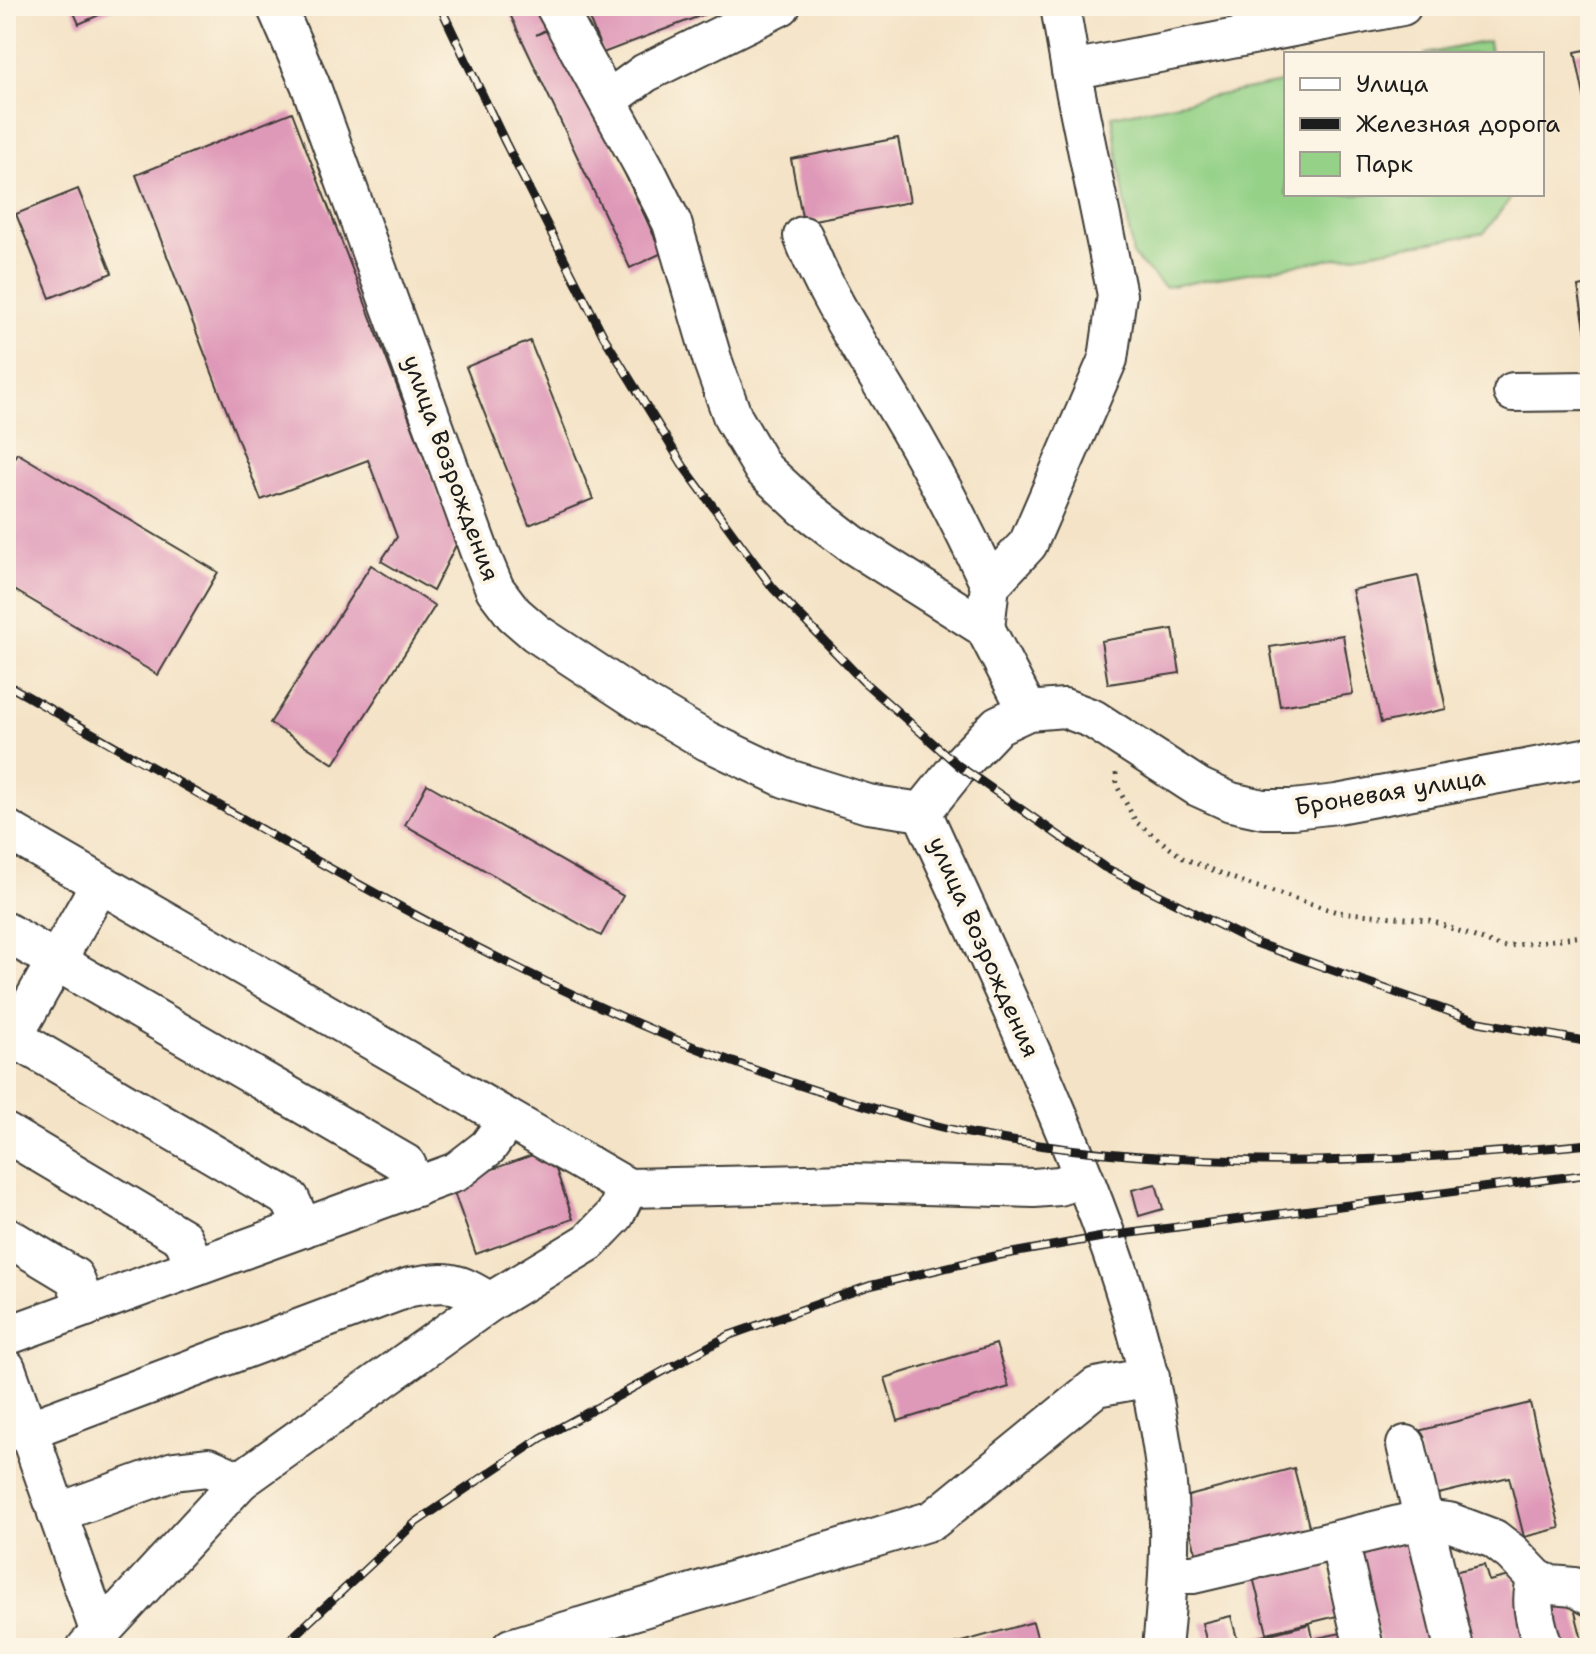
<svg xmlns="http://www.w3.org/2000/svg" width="1596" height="1654" font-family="'Shantell Sans',sans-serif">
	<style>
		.green { fill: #95d288; stroke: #587752; stroke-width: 2 }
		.building { fill: #df99b8 }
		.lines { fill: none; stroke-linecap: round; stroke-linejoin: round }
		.minor-casing { stroke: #3c3a36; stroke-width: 42 }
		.path { stroke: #3c3a36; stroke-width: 5; stroke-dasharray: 2 6; stroke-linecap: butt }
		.minor { stroke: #fff; stroke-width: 38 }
		.rail-casing { stroke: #1c1c1c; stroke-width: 9 }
		.rail { stroke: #fcf5e5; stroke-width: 6; stroke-dasharray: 18; stroke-linecap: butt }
		.labels { text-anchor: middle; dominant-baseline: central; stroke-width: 8; stroke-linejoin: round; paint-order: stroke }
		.street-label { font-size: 24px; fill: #1c1c1c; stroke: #fcf5e5 }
	</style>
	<rect width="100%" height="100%" fill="#fcf5e5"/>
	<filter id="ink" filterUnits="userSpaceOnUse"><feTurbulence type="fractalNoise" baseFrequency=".0125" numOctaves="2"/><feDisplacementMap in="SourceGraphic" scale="16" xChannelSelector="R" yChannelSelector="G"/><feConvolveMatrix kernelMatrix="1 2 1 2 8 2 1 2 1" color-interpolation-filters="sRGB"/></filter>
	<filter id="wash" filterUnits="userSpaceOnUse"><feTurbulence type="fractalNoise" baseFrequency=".006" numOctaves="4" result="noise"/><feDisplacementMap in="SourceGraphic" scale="32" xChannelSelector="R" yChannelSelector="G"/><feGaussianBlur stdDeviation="1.8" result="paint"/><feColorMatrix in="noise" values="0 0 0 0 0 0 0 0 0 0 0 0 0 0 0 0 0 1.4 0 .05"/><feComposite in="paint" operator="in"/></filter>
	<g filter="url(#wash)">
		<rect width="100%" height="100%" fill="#f4e3c6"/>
		<!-- green -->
		<g class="green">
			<polygon points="1489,41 1491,54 1424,54"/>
			<polygon points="1286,82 1286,194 1514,194 1484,233 1165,287 1133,256 1112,116"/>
		</g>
		<g id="blocks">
			<!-- building -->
			<g class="building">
				<polygon points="71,6 119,6 79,24"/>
				<polygon points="506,6 538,6 549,28 536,35 556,26 662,253 630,268"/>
				<polygon points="599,6 726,6 603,53 586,11"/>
				<polygon points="1590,49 1590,119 1589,120 1575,52"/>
				<polygon points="292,112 457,543 433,591 381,561 397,537 368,460 261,500 136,175"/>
				<polygon points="898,138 910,202 803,222 791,159"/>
				<polygon points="78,189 112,273 50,298 16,214"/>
				<polygon points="1590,285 1590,346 1588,346 1578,287"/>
				<polygon points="530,341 593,499 529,525 466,367"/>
				<polygon points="17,453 218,572 158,675 6,585 6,471"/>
				<polygon points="371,565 435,606 334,764 270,723"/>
				<polygon points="1418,576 1446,709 1381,723 1352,590"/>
				<polygon points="1173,629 1180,673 1108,684 1101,641"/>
				<polygon points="1343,635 1353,694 1280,706 1270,647"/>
				<polygon points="427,784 623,896 601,936 405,825"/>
				<polygon points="538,1153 554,1164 573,1219 476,1254 451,1184"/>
				<polygon points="1156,1184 1163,1209 1139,1216 1132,1190"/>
				<polygon points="996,1344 1009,1387 898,1421 885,1378"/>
				<polygon points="1530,1403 1560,1528 1524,1537 1509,1477 1430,1496 1414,1432"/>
				<polygon points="1294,1468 1310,1530 1323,1557 1337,1616 1267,1633 1252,1573 1198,1560 1181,1498"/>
				<polygon points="1413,1534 1439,1648 1381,1648 1358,1546"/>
				<polygon points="1484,1565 1489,1581 1513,1575 1530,1648 1467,1648 1449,1573"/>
				<polygon points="1572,1600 1584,1648 1556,1648 1546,1607"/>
				<polygon points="1231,1616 1238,1642 1310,1624 1315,1648 1208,1648 1202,1623"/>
				<polygon points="1033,1622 1040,1648 943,1648 943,1647"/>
				<polygon points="1346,1632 1349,1648 1319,1648 1317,1638"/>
			</g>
		</g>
	</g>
	<g filter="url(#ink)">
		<use href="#blocks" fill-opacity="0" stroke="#3c3a36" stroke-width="2"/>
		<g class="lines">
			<!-- minor casing -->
			<g class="minor-casing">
				<g id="minor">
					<polyline points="276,6 310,84 480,553 495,589 514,614 536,633 644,704 707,741 785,778 868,804 922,812"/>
					<polyline points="555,6 644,167 672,223 713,362 733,418 763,469 805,508 852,544 985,628 1028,711"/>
					<polyline points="1060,6 1071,70 1402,6"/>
					<polyline points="608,100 645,73 781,6"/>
					<path d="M 803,236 C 826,297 863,351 896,407 C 931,465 962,525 990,585"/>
					<polyline points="1513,392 1590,391"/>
					<polyline points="985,628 990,585 1028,544 1108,359 1117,295 1071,70"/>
					<path d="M 922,812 C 967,911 1014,1010 1056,1110 C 1105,1225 1149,1342 1165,1467 C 1173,1527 1168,1588 1162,1648"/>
					<polyline points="922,812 959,766 998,725 1028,711 1064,708 1093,719 1198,787 1231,802 1263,809 1293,809 1337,804 1590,757"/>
					<polyline points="6,829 628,1188 849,1183 1034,1188 1059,1186 1084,1178"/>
					<polyline points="6,932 406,1164 417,1187"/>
					<polyline points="6,1033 290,1199 303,1228"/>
					<polyline points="6,1049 100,884"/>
					<polyline points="6,1133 183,1238 195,1267"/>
					<polyline points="6,1236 74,1277 86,1307"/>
					<polyline points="6,1336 456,1172 488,1147 508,1119"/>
					<polyline points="6,1368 100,1633"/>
					<path d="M 28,1430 L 410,1287 C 449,1280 456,1281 490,1302"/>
					<polyline points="1406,1445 1454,1648"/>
					<polyline points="57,1513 174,1471 208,1467 240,1481"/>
					<polyline points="1339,1540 1364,1648"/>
					<polyline points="1262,1558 1424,1519 1449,1522 1494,1539 1512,1553 1537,1579 1551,1585 1574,1587 1590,1596"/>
					<polyline points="1169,1574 1193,1574 1253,1560"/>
					<path d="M 1537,1579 C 1528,1602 1537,1625 1543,1648"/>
					<polyline points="86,1648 240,1481 490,1302 589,1242 615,1215 628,1188"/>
					<polyline points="511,1648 933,1520 1096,1387 1150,1377"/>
				</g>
			</g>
			<!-- path -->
			<polyline class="path" points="1116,773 1117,786 1136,822 1183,858 1245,883 1337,912 1429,920 1502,947 1590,935"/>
			<!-- minor -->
			<use href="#minor" class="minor"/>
			<!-- rail casing -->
			<g class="rail-casing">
				<g id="rail">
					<polyline points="440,6 505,142 604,337 684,467 773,588 864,682 959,766 1104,867 1253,942 1479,1022 1590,1042"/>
					<path d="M 6,684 C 102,739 198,794 294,848 C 467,946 643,1038 833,1096 C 884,1111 936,1128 989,1137 C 1186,1173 1391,1163 1590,1144"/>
					<polyline points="281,1648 415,1523 541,1438 730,1335 869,1286 995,1256 1108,1236 1590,1174"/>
				</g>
			</g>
			<!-- rail -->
			<use href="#rail" class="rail"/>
		</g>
	</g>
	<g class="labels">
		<!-- street labels -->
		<g class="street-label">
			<text transform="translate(451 468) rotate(70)">улица Возрождения</text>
			<text transform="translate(1390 792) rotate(-9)">Броневая улица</text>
			<text transform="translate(984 947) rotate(66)">улица Возрождения</text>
		</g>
	</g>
	<!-- margin -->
	<rect width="1596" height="1654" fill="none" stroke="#fcf5e5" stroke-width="32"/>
	<!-- legend -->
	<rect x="1284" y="52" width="260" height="144" fill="#fcf5e5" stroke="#a29e95" stroke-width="2"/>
	<rect x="1300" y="78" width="40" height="12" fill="#ffffff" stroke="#a29e95" stroke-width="2"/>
	<text x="1356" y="92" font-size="24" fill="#1c1c1c">Улица</text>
	<rect x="1300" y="118" width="40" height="12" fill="#1c1c1c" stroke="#a29e95" stroke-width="2"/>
	<text x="1356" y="132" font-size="24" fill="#1c1c1c">Железная дорога</text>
	<rect x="1300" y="152" width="40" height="24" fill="#95d288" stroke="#a29e95" stroke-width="2"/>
	<text x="1356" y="172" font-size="24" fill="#1c1c1c">Парк</text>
</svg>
